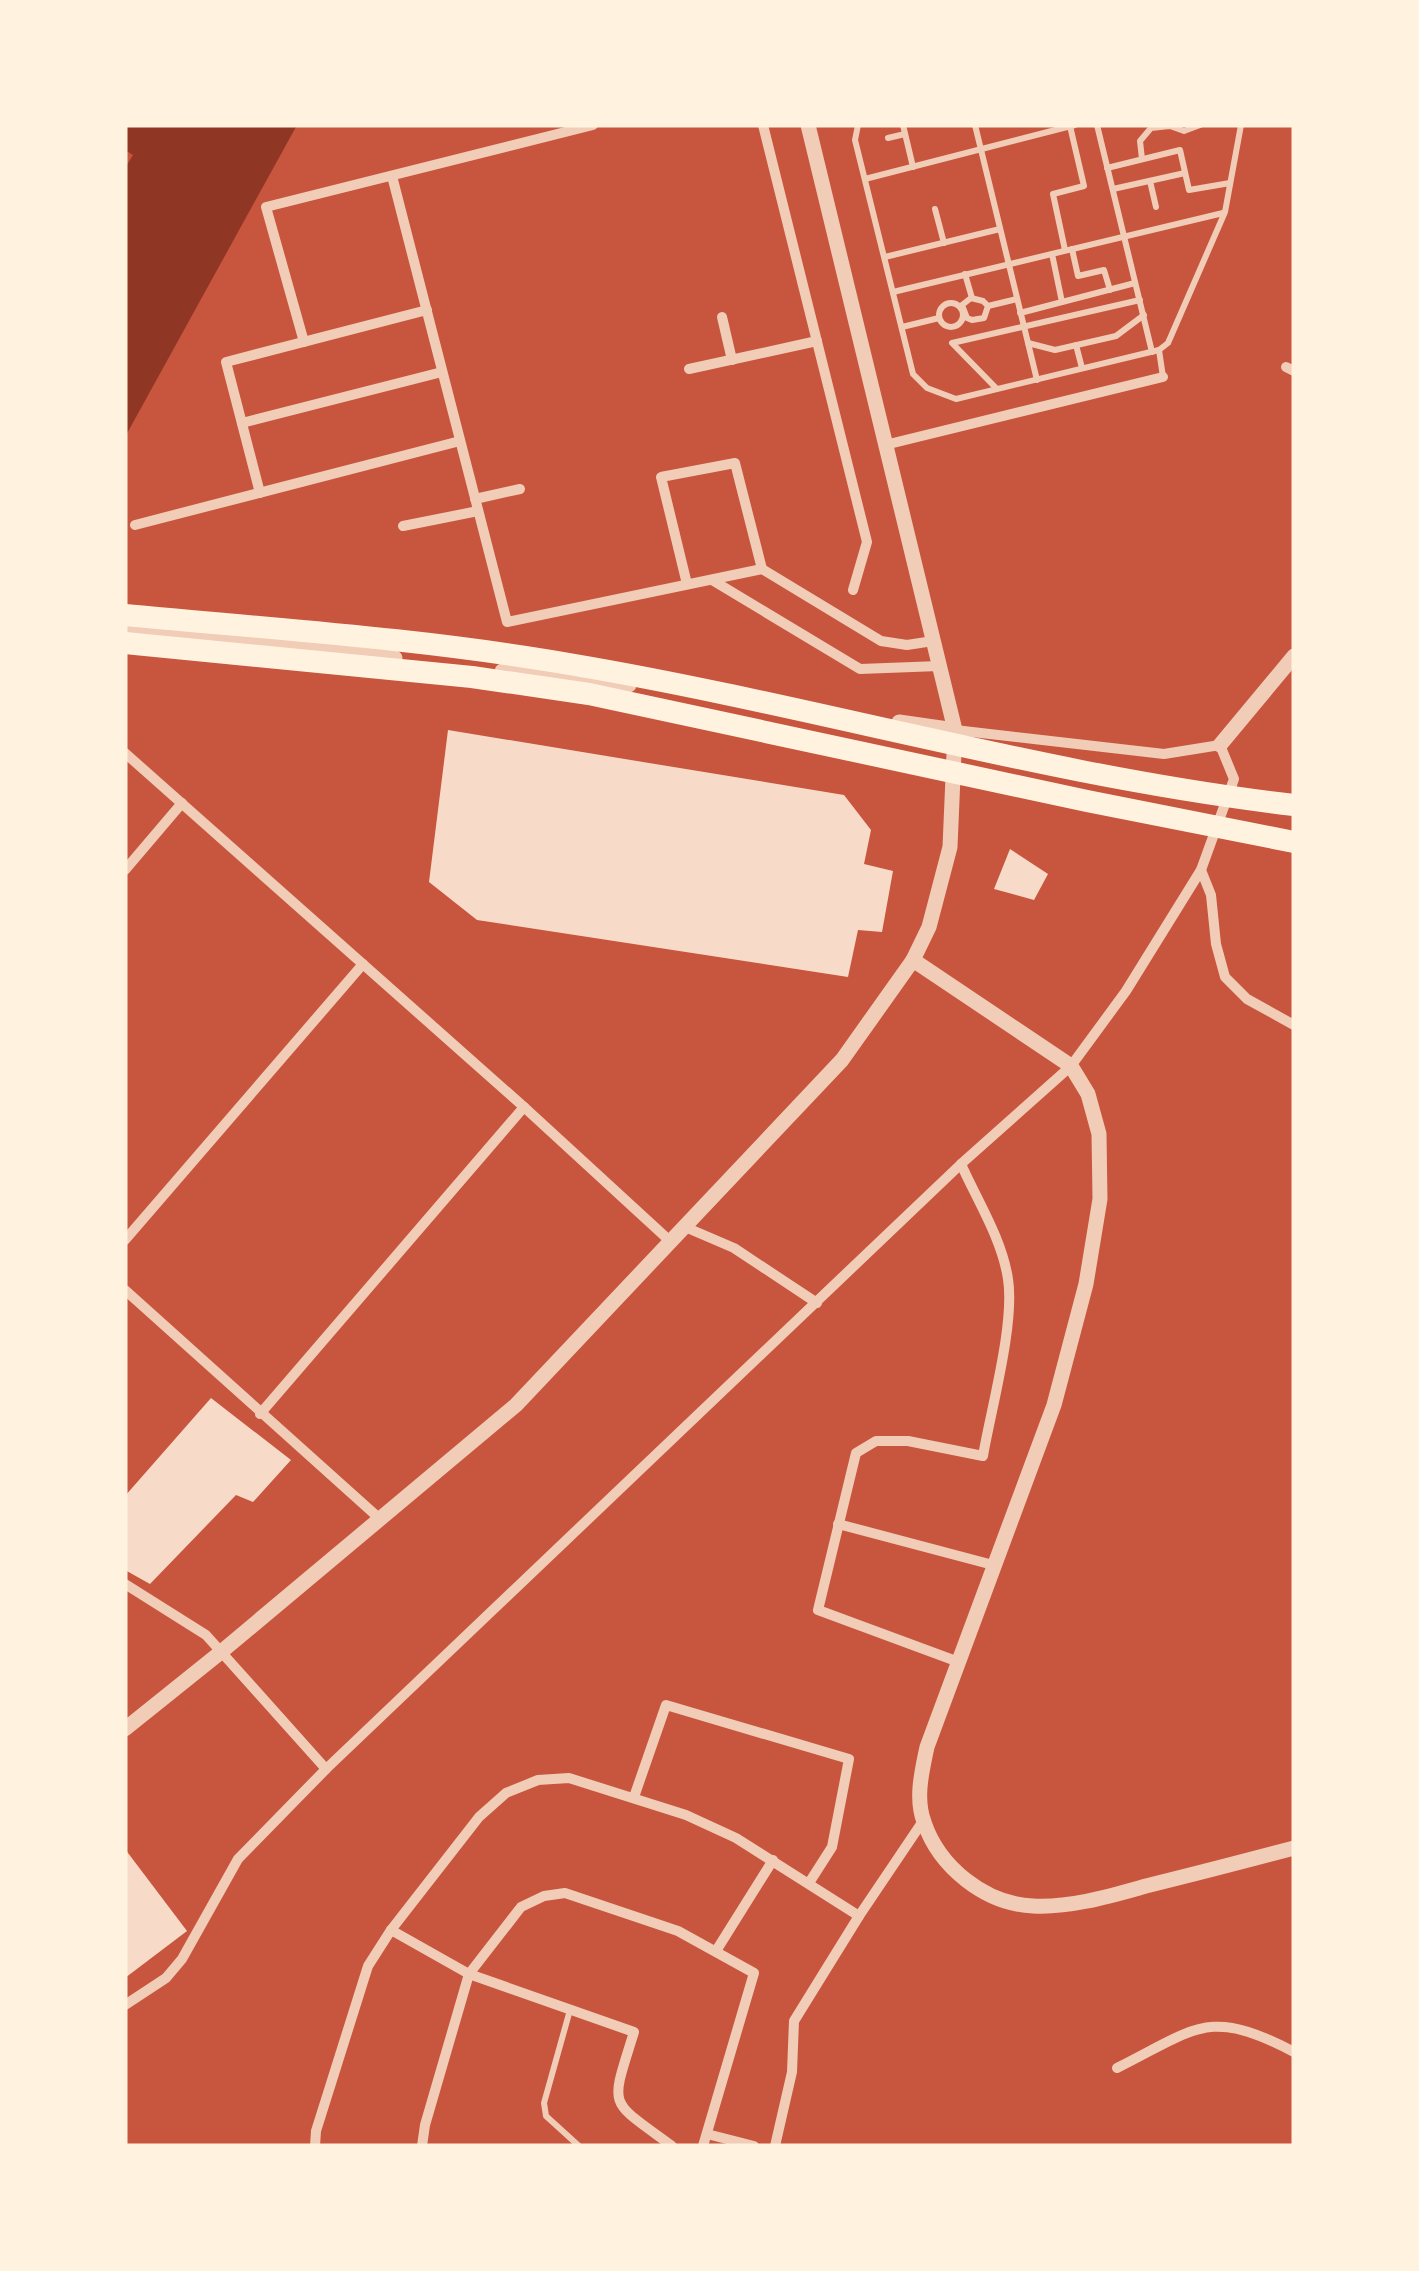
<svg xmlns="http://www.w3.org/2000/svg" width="1419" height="2271" font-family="Mulish,sans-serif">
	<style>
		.water { fill: #8f3625 }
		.building { fill: #f7dbc8 }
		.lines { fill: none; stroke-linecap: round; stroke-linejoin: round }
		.service { stroke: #f1ccb7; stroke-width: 6 }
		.minor { stroke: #f1ccb7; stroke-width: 10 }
		.tertiary { stroke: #f1ccb7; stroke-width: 15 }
		.motorway { stroke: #fff3e0; stroke-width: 22 }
	</style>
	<rect width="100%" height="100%" fill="#c8553d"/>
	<!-- water -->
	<polygon class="water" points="125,125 297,125 125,437 125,168 133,155 125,150"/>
	<!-- building -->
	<g class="building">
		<polygon points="448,730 844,795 871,830 864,864 893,871 882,932 858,930 848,977 477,920 429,882"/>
		<polygon points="1010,849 1048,874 1034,900 994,889"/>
		<polygon points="211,1398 291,1460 253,1502 236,1495 150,1584 125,1570 125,1496"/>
		<polygon points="125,1849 187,1931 125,1978"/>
	</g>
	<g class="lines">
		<!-- service -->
		<g class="service">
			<polyline points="858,125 855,140 913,374 927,388 956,399 1159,350 1168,343 1225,212 1241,125"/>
			<polyline points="903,125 913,167"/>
			<polyline points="975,125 1037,380"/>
			<polyline points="1097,125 1152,352"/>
			<polyline points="888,138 905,134"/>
			<polyline points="1142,159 1140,141 1151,128 1170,126 1184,131 1200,125"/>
			<polyline points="1107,168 1180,150 1189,190 1230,183"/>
			<polyline points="865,179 1075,125"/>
			<polyline points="1150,181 1156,207"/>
			<polyline points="1113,189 1185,173"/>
			<polyline points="935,209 944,243"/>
			<polyline points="1072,249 1078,276 1104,270 1110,290"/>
			<polyline points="1065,250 1053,194 1084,186 1070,126"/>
			<polyline points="1052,254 1062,302"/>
			<polyline points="885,257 1000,229"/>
			<polyline points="965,274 972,298"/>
			<polyline points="893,292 1223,213"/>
			<circle cx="951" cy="315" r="12"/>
			<polyline points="988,306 983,301 971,298 962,305 967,318 972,320 984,318 988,306 1017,299"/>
			<polyline points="1020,313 1135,283"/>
			<polyline points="902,327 939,318"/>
			<polyline points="1028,343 1055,350 1116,336 1144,315"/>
			<polyline points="1076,345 1082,368"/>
			<polyline points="1159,350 1163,377"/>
			<polyline points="996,388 952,343 1140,300"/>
			<polyline points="570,2010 544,2103 546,2116 579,2146"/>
		</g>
		<!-- minor -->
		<g class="minor">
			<polyline points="763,125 867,542 853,590"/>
			<polyline points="392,176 507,622 762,569 881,641 907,645 933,641"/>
			<polyline points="722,317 732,360"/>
			<polyline points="304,342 266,207 593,125"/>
			<polyline points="1286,367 1294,371"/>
			<polyline points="689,369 817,341"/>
			<polyline points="242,423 442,372"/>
			<polyline points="885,445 1163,377"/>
			<polyline points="260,493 226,362 427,310"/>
			<polyline points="475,499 520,489"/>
			<polyline points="135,525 460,441"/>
			<polyline points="403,526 478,511"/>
			<polyline points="712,580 860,669 939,666"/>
			<polyline points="687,584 661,477 735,463 762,569"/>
			<polyline points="125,753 524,1107 671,1242"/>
			<polyline points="125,870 182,803"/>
			<polyline points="1201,870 1211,895 1216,944 1225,977 1247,999 1294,1025"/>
			<polyline points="685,1227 734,1248 817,1303"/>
			<polyline points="125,1240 363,964"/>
			<polyline points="125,1290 380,1519"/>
			<polyline points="260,1414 524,1107"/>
			<polyline points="838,1524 993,1565"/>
			<polyline points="125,1584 206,1635 326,1769"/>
			<path d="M 956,1661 L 818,1610 L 856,1453 L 876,1441 L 908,1441 L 983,1456 C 991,1409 1015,1324 1008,1279 C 1002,1239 977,1200 961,1164"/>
			<polyline points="634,1797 666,1705 849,1759 832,1847 809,1883"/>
			<path d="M 391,1930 L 469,1974 L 634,2032 C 610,2110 607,2098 672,2146"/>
			<polyline points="716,1951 773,1860"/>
			<polyline points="125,2005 166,1978 182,1959 238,1859 326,1769 961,1164 1071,1066 1126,991 1201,870 1234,779 1220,745 1164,754 955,730"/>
			<path d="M 1117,2068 C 1197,2028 1208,2007 1294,2052"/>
			<polyline points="707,2134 754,2146"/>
			<polyline points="315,2146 316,2131 368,1966 391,1930 479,1817 506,1793 538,1780 569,1778 686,1815 736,1838 859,1916"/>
			<polyline points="422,2146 425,2125 469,1974 521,1907 544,1896 565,1893 678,1931 754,1973 703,2146"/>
			<polyline points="775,2146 792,2072 794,2021 859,1916 923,1821"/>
		</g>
		<!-- tertiary -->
		<g class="tertiary">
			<polyline points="125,628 395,658"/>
			<polyline points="502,671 629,685"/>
			<polyline points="899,722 955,730"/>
			<polyline points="1220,745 1294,656"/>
			<path d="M 913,960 L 1071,1066 L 1088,1094 L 1099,1134 L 1100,1199 L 1086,1284 L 1054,1405 L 927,1747 C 922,1771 915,1798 924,1822 C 939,1867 985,1904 1033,1906 C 1070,1908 1110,1896 1146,1886 C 1195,1874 1245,1861 1294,1848"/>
			<polyline points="125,1729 221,1652 516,1405 842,1060 913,960 929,927 950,847 955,730 808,125"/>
		</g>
		<!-- motorway -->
		<g class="motorway">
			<path d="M 125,615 C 275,629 427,639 575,665 C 816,706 1051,777 1294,805"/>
			<polyline points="125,643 472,677 589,694 1087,801 1294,842"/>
		</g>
	</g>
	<!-- border -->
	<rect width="1419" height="2271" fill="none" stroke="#fff3e0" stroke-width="255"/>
</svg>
